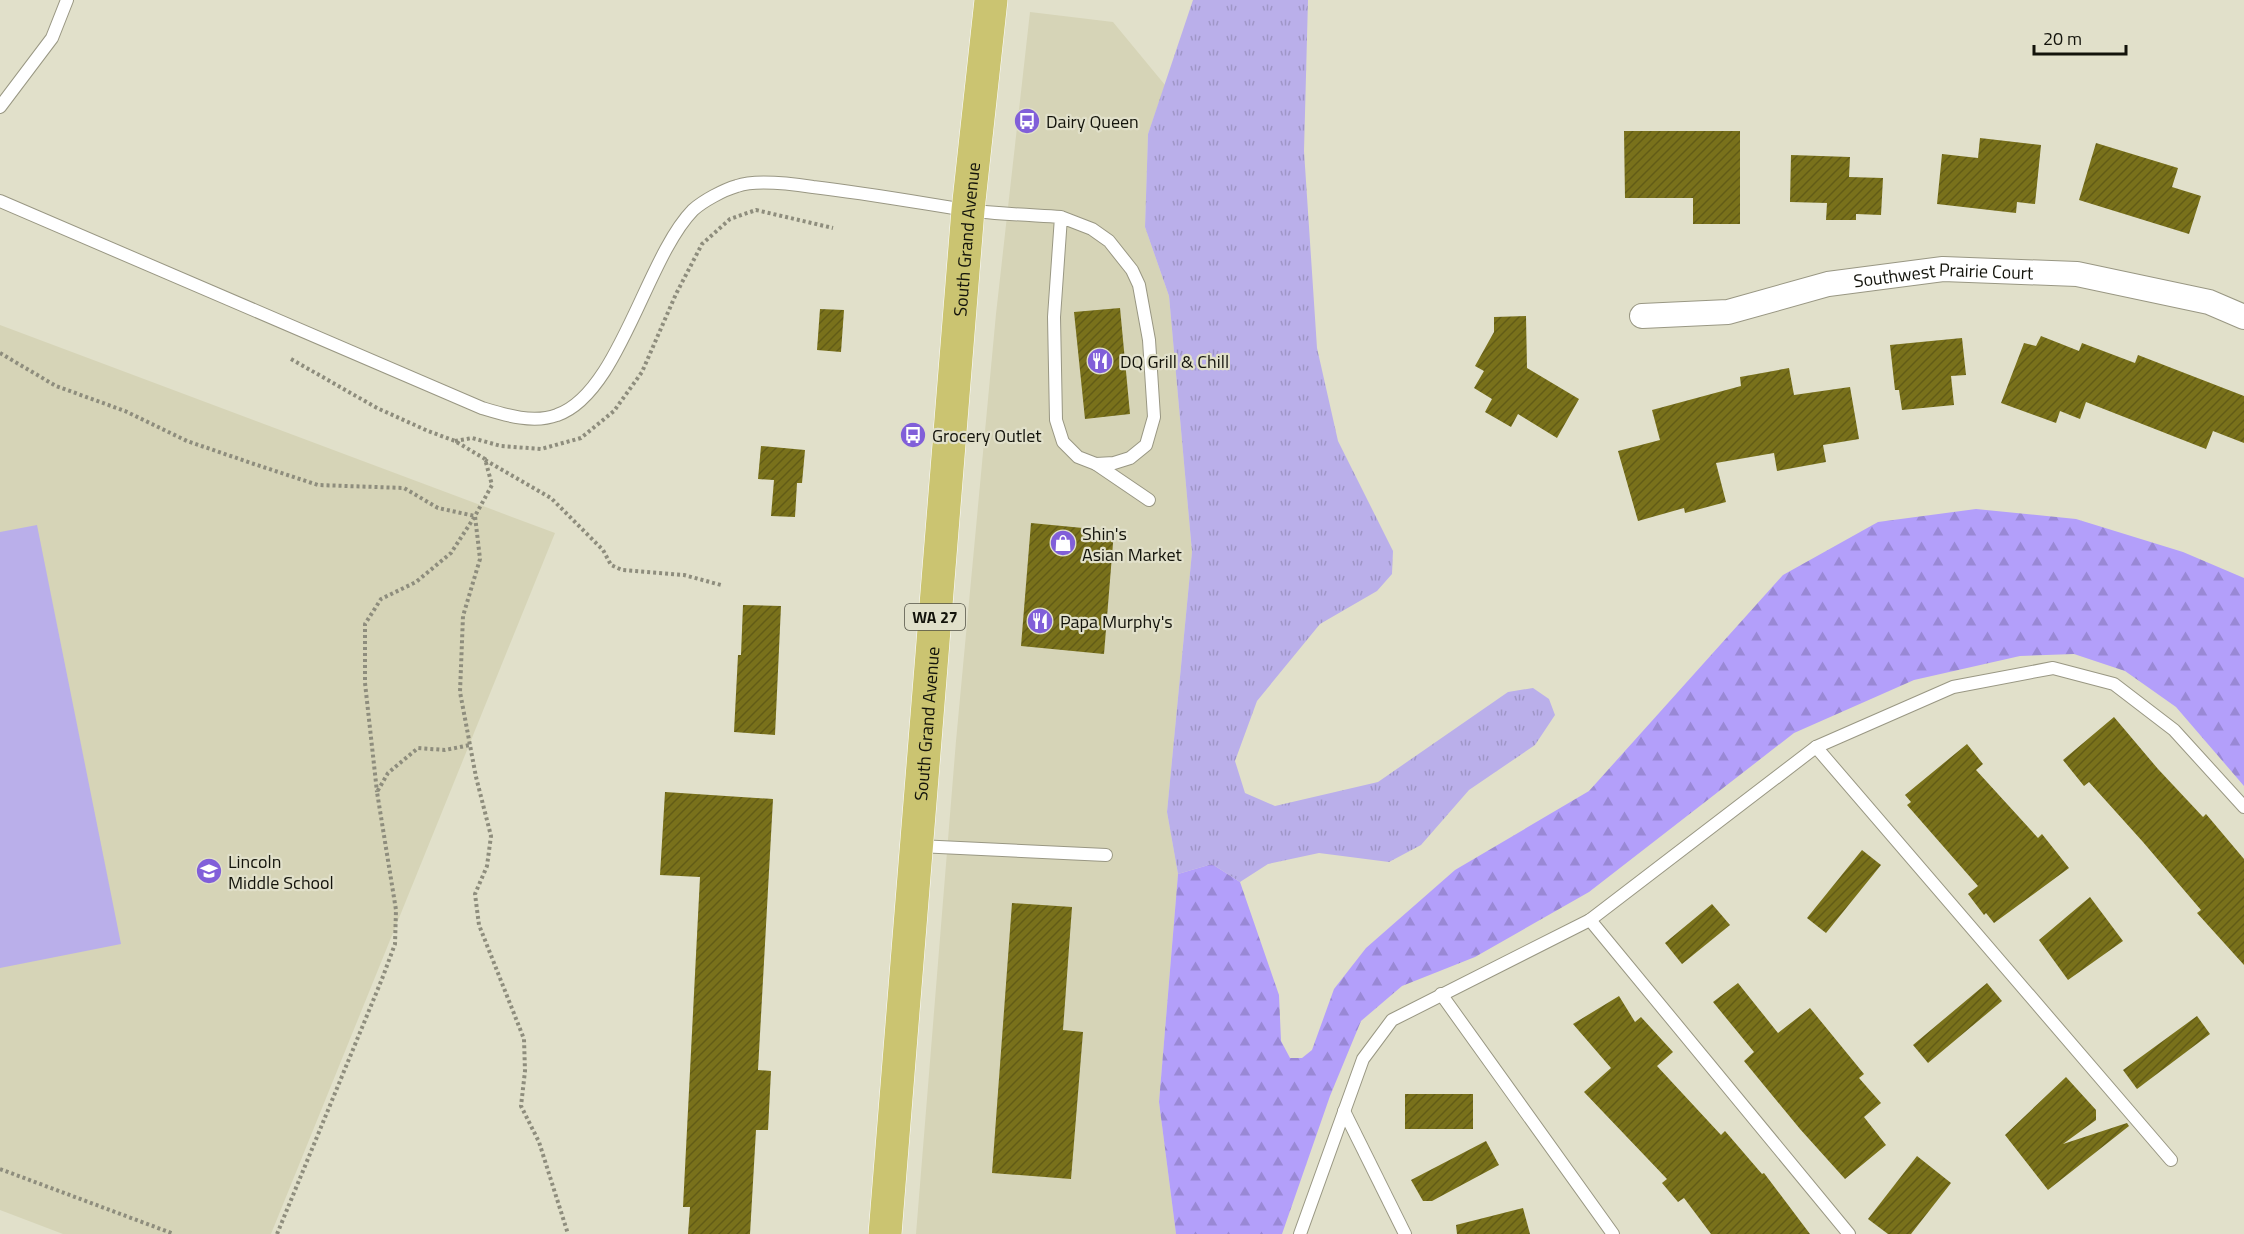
<svg xmlns="http://www.w3.org/2000/svg" width="2244" height="1234" font-family="'Titillium Web',sans-serif">
	<style>
		.built { fill: #d6d4b7 }
		.grass { fill: url(#grass-tufts) }
		.forest { fill: url(#forest-firs) }
		.garden { fill: #baafea }
		.building { fill: url(#building-hatch) }
		.lines { fill: none; stroke-linecap: round; stroke-linejoin: round }
		.service-casing { stroke: #999783; stroke-width: 14 }
		.minor-casing { stroke: #999783; stroke-width: 26 }
		.primary-casing { stroke: #fff; stroke-width: 34 }
		.path { stroke: #8e8d7d; stroke-width: 4; stroke-dasharray: 3 3; stroke-linecap: butt }
		.service { stroke: #fff; stroke-width: 12 }
		.minor { stroke: #fff; stroke-width: 24 }
		.primary { stroke: #cbc471; stroke-width: 33 }
		.labels { text-anchor: middle; dominant-baseline: central; stroke-width: 4.5; stroke-linejoin: round; paint-order: stroke }
		.shield { fill: #e1e0ca; stroke: #515044; stroke-width: 1.5 }
		.shield-label { font-size: 16px; font-weight: bold; fill: #13130b }
		.poi-label { font-size: 18px; fill: #13130b; stroke: #e1e0ca; text-anchor: start }
		.street-label { font-size: 18px; fill: #13130b; stroke: #e1e0ca }
	</style>
	<defs>
		<pattern id="grass-tufts" width="24" height="20" patternUnits="userSpaceOnUse" patternTransform="scale(1.5)"><rect width="24" height="20" fill="#baafea"/><path d="M3 7l-1-3M5 7V3M7 7l1-3M15 17l-1-3M17 17v-4M19 17l1-3" fill="none" stroke="#9f96c7"/></pattern>
		<pattern id="forest-firs" width="22" height="20" patternUnits="userSpaceOnUse" patternTransform="scale(1.5)"><rect width="22" height="20" fill="#b39ffa"/><path d="M5 1l3.5 6h-7zM16 11l3.5 6h-7z" fill="#9988d5"/></pattern>
		<pattern id="building-hatch" width="6" height="6" patternUnits="userSpaceOnUse" patternTransform="scale(1.5)"><rect width="6" height="6" fill="#79711b"/><path d="M-1 1l2-2M0 6l6-6M5 7l2-2" fill="none" stroke="#625c16"/></pattern>
	</defs>
	<rect width="100%" height="100%" fill="#e1e0ca"/>
	<!-- built -->
	<g class="built">
		<polygon points="1030,12 1113,22 1165,85 1148,134 1145,227 1169,296 1192,552 1167,812 1178,874 1159,1102 1176,1234 916,1234 956,741 996,314"/>
		<polygon points="0,325 555,533 271,1234 63,1234 0,1210"/>
	</g>
	<!-- grass -->
	<polygon class="grass" points="1193,0 1308,0 1304,151 1317,348 1338,441 1393,551 1392,574 1377,591 1320,624 1257,701 1235,761 1245,793 1275,806 1378,782 1508,692 1533,688 1549,699 1555,715 1535,745 1469,790 1421,845 1389,862 1319,853 1268,864 1240,882 1212,864 1178,874 1167,812 1192,552 1169,296 1145,227 1148,134"/>
	<!-- forest -->
	<polygon class="forest" points="1976,509 2076,519 2183,552 2244,578 2244,786 2176,707 2125,671 2074,654 2020,656 1914,680 1794,733 1589,892 1475,957 1402,986 1361,1021 1330,1096 1282,1234 1176,1234 1159,1102 1178,874 1212,864 1240,882 1279,995 1281,1041 1290,1058 1302,1058 1312,1050 1334,989 1366,948 1455,870 1589,791 1783,575 1878,522"/>
	<!-- garden -->
	<polygon class="garden" points="37,525 121,944 0,968 0,532"/>
	<!-- building -->
	<g class="building">
		<polygon points="1624,131 1740,131 1740,224 1693,224 1693,198 1625,198"/>
		<polygon points="1980,138 2041,145 2035,204 2017,202 2016,213 1937,204 1942,154 1978,158"/>
		<polygon points="2096,143 2178,168 2172,187 2201,196 2189,234 2079,200"/>
		<polygon points="1791,155 1850,157 1849,177 1883,178 1881,215 1856,214 1856,220 1826,220 1827,203 1790,202"/>
		<polygon points="1120,308 1130,414 1085,419 1074,312"/>
		<polygon points="820,309 844,310 841,352 817,350"/>
		<polygon points="1526,316 1527,368 1579,399 1557,438 1518,414 1511,427 1485,412 1492,399 1474,388 1484,371 1475,366 1494,332 1494,317"/>
		<polygon points="2041,336 2079,351 2082,343 2135,363 2138,355 2244,396 2244,443 2213,431 2206,449 2086,402 2080,419 2060,411 2056,423 2001,403 2024,343 2036,346"/>
		<polygon points="1962,338 1966,375 1951,376 1954,405 1902,410 1899,390 1895,390 1890,345"/>
		<polygon points="1789,368 1794,395 1850,387 1859,439 1823,445 1826,462 1777,471 1774,453 1716,463 1726,502 1685,513 1684,508 1638,521 1618,451 1660,440 1652,410 1741,386 1740,377"/>
		<polygon points="761,446 805,450 802,483 797,483 795,517 771,516 774,480 758,479"/>
		<polygon points="1031,523 1114,531 1104,654 1021,646"/>
		<polygon points="743,605 781,606 775,735 734,732 738,655 741,655"/>
		<polygon points="2114,717 2158,769 2203,817 2206,814 2244,859 2244,965 2197,913 2201,910 2143,842 2089,782 2084,786 2063,760"/>
		<polygon points="1967,744 1983,764 1976,770 2038,838 2042,834 2069,868 1994,923 1986,913 1984,915 1968,894 1978,886 1907,805 1911,802 1905,795"/>
		<polygon points="665,792 773,799 758,1070 771,1071 768,1130 756,1130 750,1234 688,1234 690,1207 683,1207 700,877 660,875"/>
		<polygon points="1862,850 1881,865 1826,933 1807,918"/>
		<polygon points="2090,897 2123,941 2068,980 2039,940"/>
		<polygon points="1012,903 1072,907 1063,1030 1083,1032 1071,1179 992,1173"/>
		<polygon points="1712,904 1730,925 1682,964 1665,943"/>
		<polygon points="1738,983 1778,1033 1810,1008 1864,1074 1859,1078 1881,1103 1864,1117 1886,1145 1845,1179 1800,1129 1744,1061 1754,1052 1713,1002"/>
		<polygon points="1987,983 2002,1001 1928,1063 1913,1045"/>
		<polygon points="1619,996 1635,1022 1641,1017 1673,1052 1657,1066 1721,1135 1725,1131 1762,1174 1764,1173 1810,1234 1711,1234 1684,1198 1678,1202 1662,1183 1667,1179 1584,1092 1611,1068 1573,1024"/>
		<polygon points="2197,1016 2210,1034 2137,1089 2123,1070"/>
		<polygon points="2066,1077 2096,1110 2096,1120 2063,1144 2127,1123 2129,1126 2048,1190 2005,1135"/>
		<rect x="1405" y="1094" width="68" height="35"/>
		<polygon points="1486,1141 1499,1165 1432,1201 1423,1201 1411,1180"/>
		<polygon points="1917,1156 1951,1183 1911,1234 1888,1234 1868,1219"/>
		<polygon points="1523,1208 1530,1234 1457,1234 1456,1225"/>
	</g>
	<g class="lines">
		<!-- service casing -->
		<g class="service-casing">
			<g id="service">
				<polyline points="0,107 52,38 67,0"/>
				<path d="M 0,201 L 482,408 C 505,415 533,424 557,415 C 619,394 646,258 693,210 C 703,201 723,190 737,186 C 756,179 793,184 813,187 C 865,193 915,202 966,210 C 997,214 1030,215 1061,217 L 1054,317 L 1056,420 L 1063,442 L 1078,457 L 1096,464 L 1114,463 L 1130,458 L 1146,445 L 1154,417 L 1149,340 L 1139,285 L 1132,270 L 1109,241 L 1092,229 L 1061,217"/>
				<polyline points="1096,464 1149,500"/>
				<polyline points="1816,747 2171,1160"/>
				<polyline points="918,846 1106,855"/>
				<polyline points="1590,920 1849,1234"/>
				<polyline points="1441,994 1613,1234"/>
				<polyline points="1344,1111 1405,1234"/>
				<polyline points="1300,1234 1363,1059 1392,1020 1590,920 1816,747 1953,687 2053,668 2114,684 2174,730 2244,807"/>
			</g>
		</g>
		<!-- minor casing -->
		<g class="minor-casing">
			<g id="minor">
				<path id="s1" d="M 1642,316 L 1728,312 L 1828,284 L 1943,269 L 2077,274 L 2209,302 L 2244,317"/>
			</g>
		</g>
		<!-- primary casing -->
		<g class="primary-casing">
			<g id="primary">
				<path id="s2" d="M 885,1234 L 968,210 L 991,0"/>
			</g>
		</g>
		<!-- path -->
		<g class="path">
			<polyline points="0,353 56,386 125,411 187,441 254,464 318,485 404,488 438,508 475,516 451,553 416,582 381,599 365,624 365,683 377,792"/>
			<polyline points="291,359 377,408 428,431 455,441 485,459 492,485 475,516 480,559 463,616 460,692 476,777 491,836 487,866 475,894 479,925 524,1039 525,1071 521,1106 539,1142 568,1234"/>
			<polyline points="455,441 472,438 501,446 541,449 581,438 614,411 642,372 676,294 702,244 730,219 756,210 833,228"/>
			<polyline points="485,460 551,498 603,550 611,565 622,570 684,575 721,585"/>
			<polyline points="0,1169 174,1234"/>
			<polyline points="277,1234 382,979 395,944 396,910 377,792 388,773 418,748 445,750 470,745"/>
		</g>
		<!-- service -->
		<use href="#service" class="service"/>
		<!-- minor -->
		<use href="#minor" class="minor"/>
		<!-- primary -->
		<use href="#primary" class="primary"/>
	</g>
	<!-- icons -->
	<defs>
		<g id="bus-disc" transform="scale(1.35)"><circle r="9.5" fill="#815fd9" stroke="#e1e0ca"/><path d="M-5-6H5V4H4V6H2V4H-2V6H-4V4H-5ZM-3.5-4V0h7V-4ZM-3.5 1.2v1.5H-2V1.2ZM2 1.2v1.5H3.5V1.2Z" fill="#fff"/></g>
		<g id="restaurant-disc" transform="scale(1.35)"><circle r="9.5" fill="#815fd9" stroke="#e1e0ca"/><path d="M-5-6h1v4h1v-4h1v4h1v-4h1v5L-1.5 .5V6h-2V.5L-5-1ZM5-6V6H3V1.5H1.5Q1.5-4 5-6Z" fill="#fff"/></g>
		<g id="shop-disc" transform="scale(1.35)"><circle r="9.5" fill="#815fd9" stroke="#e1e0ca"/><path d="M-5-2.5h2.3a2.7 3.5 0 0 1 5.4 0H5L5.5 6h-11ZM-1.5-2.5h3a1.5 2.3 0 0 0-3 0Z" fill="#fff"/></g>
		<g id="school-disc" transform="scale(1.35)"><circle r="9.5" fill="#815fd9" stroke="#e1e0ca"/><path d="M0-5L7-2L0 1L-7-2ZM-4 1L0 2.5L4 1V4Q0 6-4 4Z" fill="#fff"/></g>
	</defs>
	<g fill-rule="evenodd">
		<use href="#bus-disc" x="1027" y="121"/>
		<use href="#restaurant-disc" x="1100" y="361"/>
		<use href="#bus-disc" x="913" y="435"/>
		<use href="#shop-disc" x="1063" y="543"/>
		<use href="#restaurant-disc" x="1040" y="621"/>
		<use href="#school-disc" x="209" y="871"/>
	</g>
	<g class="labels">
		<!-- shield labels -->
		<rect class="shield" x="905" y="604" width="60" height="26" rx="4.5"/>
		<g class="shield-label">
			<text x="935" y="617">WA 27</text>
		</g>
		<!-- poi labels -->
		<g class="poi-label">
			<text x="1046" y="121">Dairy Queen</text>
			<text x="1120" y="361">DQ Grill &amp; Chill</text>
			<text x="932" y="435">Grocery Outlet</text>
			<text x="1082" y="533">Shin's<tspan x="1082" dy="21">Asian Market</tspan></text>
			<text x="1060" y="621">Papa Murphy's</text>
			<text x="228" y="861">Lincoln<tspan x="228" dy="21">Middle School</tspan></text>
		</g>
		<!-- street labels -->
		<g class="street-label">
			<text stroke="none"><textPath href="#s2" startOffset="998">South Grand Avenue</textPath></text>
			<text stroke="none"><textPath href="#s1" startOffset="306">Southwest Prairie Court</textPath></text>
			<text stroke="none"><textPath href="#s2" startOffset="512">South Grand Avenue</textPath></text>
		</g>
	</g>
	<!-- scale -->
	<path d="M2034 45v9h92v-9" fill="none" stroke="#13130b" stroke-width="3"/>
	<text x="2043" y="45" font-size="18" fill="#13130b" stroke="#e1e0ca" stroke-width="4.5" paint-order="stroke">20 m</text>
</svg>
